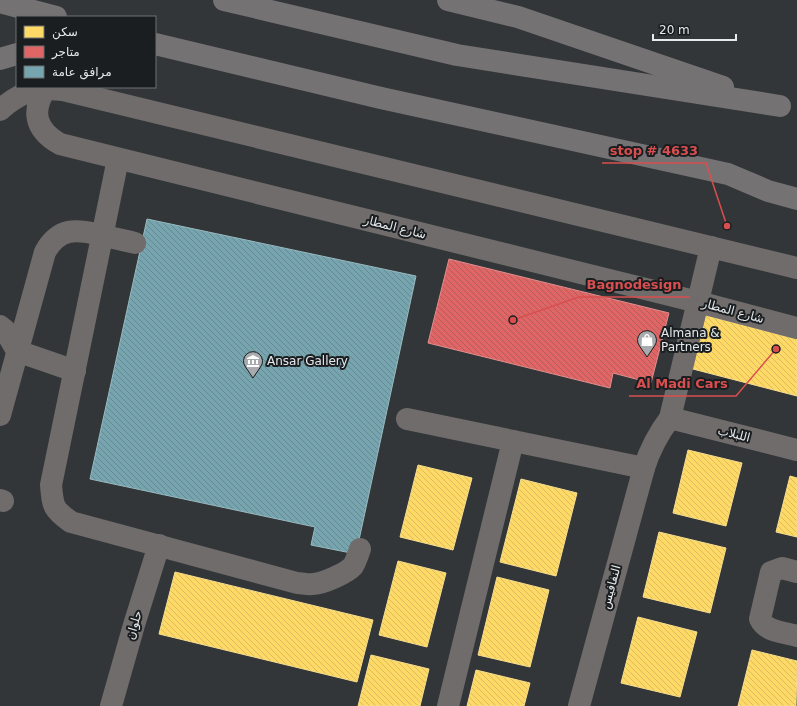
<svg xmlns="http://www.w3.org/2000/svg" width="797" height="706" font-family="'DejaVu Sans',Cairo,sans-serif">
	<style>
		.homes { fill: url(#homes-back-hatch); stroke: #f7de8e }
		.shops { fill: url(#shops-back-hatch); stroke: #e28e8e }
		.public { fill: url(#public-back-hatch); stroke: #97bac1 }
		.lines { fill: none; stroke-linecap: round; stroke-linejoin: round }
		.minor { stroke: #706c6b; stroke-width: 22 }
		.highway { stroke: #757273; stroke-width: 22 }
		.labels { text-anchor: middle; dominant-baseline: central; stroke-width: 4; stroke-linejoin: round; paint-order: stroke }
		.street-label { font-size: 12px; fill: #e5eaec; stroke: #1b1e20 }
		.poi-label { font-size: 12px; fill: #e5eaec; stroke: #1b1e20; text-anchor: start }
		.leader { fill: none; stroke: #d94f4f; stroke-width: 1.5 }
		.callout-dot { fill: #d94f4f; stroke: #1b1e20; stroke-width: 1.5 }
		.callout-label { font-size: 13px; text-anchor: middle; font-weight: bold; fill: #d94f4f; stroke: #1b1e20; stroke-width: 4; stroke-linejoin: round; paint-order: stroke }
	</style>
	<defs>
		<pattern id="homes-back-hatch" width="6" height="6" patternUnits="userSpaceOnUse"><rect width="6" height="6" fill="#ffd966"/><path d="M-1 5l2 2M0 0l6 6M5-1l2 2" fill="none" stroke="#dabc60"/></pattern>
		<pattern id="shops-back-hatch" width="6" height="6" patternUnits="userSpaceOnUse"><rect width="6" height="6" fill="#e06666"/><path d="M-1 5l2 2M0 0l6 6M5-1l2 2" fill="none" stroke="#b25c5d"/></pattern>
		<pattern id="public-back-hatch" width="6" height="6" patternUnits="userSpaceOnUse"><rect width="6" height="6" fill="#76a5af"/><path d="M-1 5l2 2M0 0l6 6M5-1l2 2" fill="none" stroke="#678890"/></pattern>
	</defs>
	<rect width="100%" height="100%" fill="#333638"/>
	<!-- homes -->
	<g class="homes">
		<polygon points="704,315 797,339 797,396 689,368"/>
		<polygon points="688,450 742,463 726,526 673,513"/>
		<polygon points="418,465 472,478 453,550 400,537"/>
		<polygon points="790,476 797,478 797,537 776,532"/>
		<polygon points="521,479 577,493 556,576 500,562"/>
		<polygon points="659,532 726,548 710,613 643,597"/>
		<polygon points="398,561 446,573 427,647 379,635"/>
		<polygon points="175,572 373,620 357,682 159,634"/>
		<polygon points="497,577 549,590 530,667 478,655"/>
		<polygon points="638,617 697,632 680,697 621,683"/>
		<polygon points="752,650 797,661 796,706 738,706"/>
		<polygon points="371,655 429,669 420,706 358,706"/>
		<polygon points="476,670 530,683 524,706 467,706"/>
	</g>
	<!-- shops -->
	<polygon class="shops" points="449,259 669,313 651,383 613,373 610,388 428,343"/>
	<!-- public -->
	<polygon class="public" points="147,219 416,276 356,554 311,545 315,527 90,479"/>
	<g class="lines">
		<!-- minor -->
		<g class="minor">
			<path d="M 46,88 C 31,111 35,130 60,144 L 698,302 L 797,328"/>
			<path d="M 0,110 C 20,92 36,87 63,90 L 797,268"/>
			<path d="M 118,159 L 51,485 C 53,507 53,509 71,522 L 297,583 C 302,583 308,585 313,584 C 322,584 347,573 353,566 C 356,561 358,555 360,549"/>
			<polyline points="0,326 5,330 17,351 75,371"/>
			<path d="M 0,415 L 45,252 C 59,227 76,229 101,235 C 112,238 124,240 135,243"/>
			<polyline points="670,418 797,450"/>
			<polyline points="407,419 644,468"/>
			<polyline points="0,500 3,501"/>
			<path d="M 797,572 L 782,568 L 771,572 L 760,619 C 766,632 784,632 797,636"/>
			<polyline points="111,706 134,625 159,545"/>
			<polyline points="448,706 513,441"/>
			<path d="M 579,706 L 644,468 C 650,449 658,434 670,418 L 711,247"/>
		</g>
		<!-- highway -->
		<g class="highway">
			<polyline points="224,0 457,55 780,106"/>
			<polyline points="448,0 518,17 723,87"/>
			<polyline points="0,2 56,17"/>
			<polyline points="155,44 381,98 728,174 768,191 797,199"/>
			<polyline points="0,59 17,54"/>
		</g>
	</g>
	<!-- icons -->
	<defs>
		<g id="shop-pin" transform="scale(1)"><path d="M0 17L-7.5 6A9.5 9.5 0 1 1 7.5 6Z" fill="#a7abad" stroke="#1b1e20"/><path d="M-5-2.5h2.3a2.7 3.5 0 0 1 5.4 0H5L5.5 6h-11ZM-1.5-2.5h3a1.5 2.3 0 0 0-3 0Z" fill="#fff"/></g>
		<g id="museum-pin" transform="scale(1)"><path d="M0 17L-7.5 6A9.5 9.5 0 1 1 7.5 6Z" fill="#a7abad" stroke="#1b1e20"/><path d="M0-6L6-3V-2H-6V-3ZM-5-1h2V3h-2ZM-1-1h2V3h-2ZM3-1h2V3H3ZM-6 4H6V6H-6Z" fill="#fff"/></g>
	</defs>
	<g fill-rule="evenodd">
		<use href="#shop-pin" x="647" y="340"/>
		<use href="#museum-pin" x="253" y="361"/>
	</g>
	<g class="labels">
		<!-- street labels -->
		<g class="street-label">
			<text transform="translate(395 227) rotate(14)">شارع المطار</text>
			<text transform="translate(733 311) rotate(15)">شارع المطار</text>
			<text transform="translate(734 434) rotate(14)">اللبلاب</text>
			<text transform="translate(611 587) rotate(-75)">النفافيس</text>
			<text transform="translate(134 625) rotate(-74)">حلوان</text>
		</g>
		<!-- poi labels -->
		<g class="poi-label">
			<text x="661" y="333">Almana &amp;<tspan x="661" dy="14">Partners</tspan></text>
			<text x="267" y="361">Ansar Gallery</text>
		</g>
	</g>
	<!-- callouts -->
	<path class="leader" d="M727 226L706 163H602M513 320L579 297H690M776 349L736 396H629"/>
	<g class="callout-dot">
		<circle cx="727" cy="226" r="4"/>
		<circle cx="513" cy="320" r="4"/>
		<circle cx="776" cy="349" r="4"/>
	</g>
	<g class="callout-label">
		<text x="654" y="155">stop # 4633</text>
		<text x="634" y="289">Bagnodesign</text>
		<text x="682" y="388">Al Madi Cars</text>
	</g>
	<!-- legend -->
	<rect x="16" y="16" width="140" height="72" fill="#1b1e20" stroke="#6c7072"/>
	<rect x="24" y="26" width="20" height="12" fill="#ffd966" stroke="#6c7072"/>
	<text x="52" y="36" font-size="12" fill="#e5eaec">سكن</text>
	<rect x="24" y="46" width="20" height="12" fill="#e06666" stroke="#6c7072"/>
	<text x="52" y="56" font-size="12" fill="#e5eaec">متاجر</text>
	<rect x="24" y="66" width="20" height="12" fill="#76a5af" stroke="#6c7072"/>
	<text x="52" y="76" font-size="12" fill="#e5eaec">مرافق عامة</text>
	<!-- scale -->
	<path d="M653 34v6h83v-6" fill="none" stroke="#e5eaec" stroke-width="2"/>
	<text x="659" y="34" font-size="12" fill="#e5eaec" stroke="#1b1e20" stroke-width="3" paint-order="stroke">20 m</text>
</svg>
